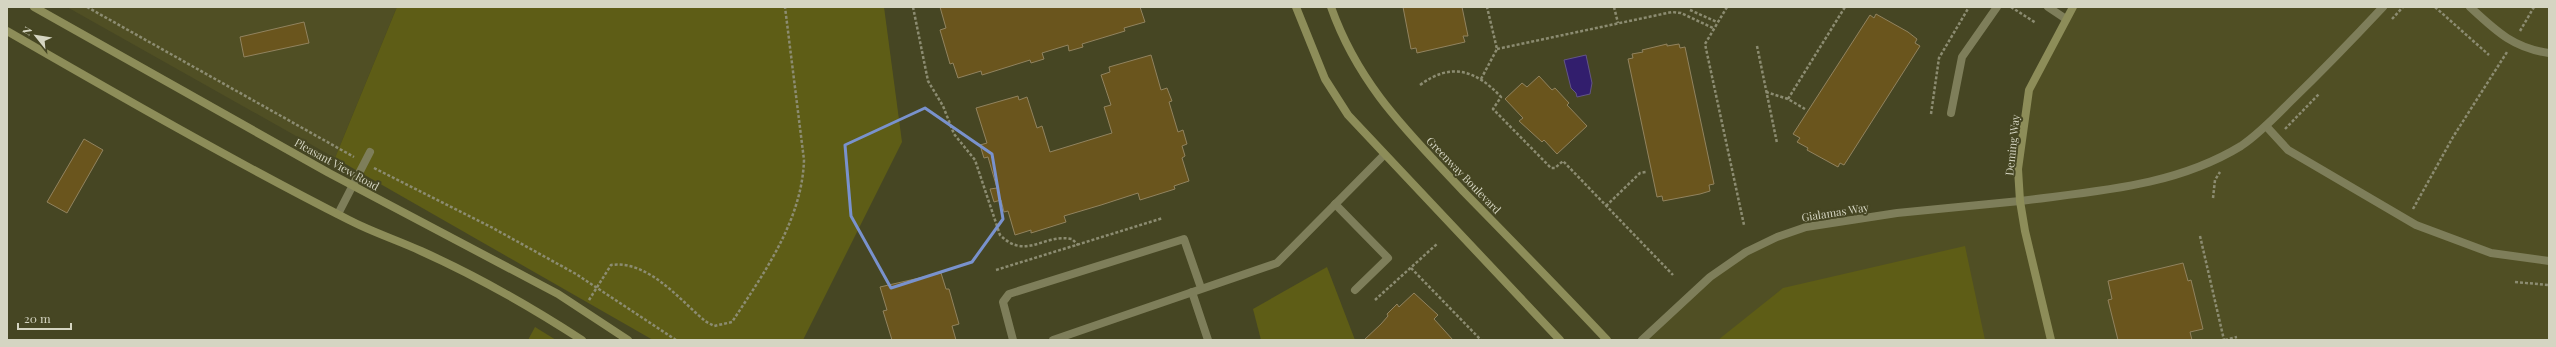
<svg xmlns="http://www.w3.org/2000/svg" width="2556" height="347" font-family="'Playfair Display',serif">
	<style>
		.built { fill: #504f24 }
		.green { fill: #5e5d16 }
		.water { fill: #321e6d; stroke: #635586 }
		.building { fill: #6a551d; stroke: #91835f }
		.lines { fill: none; stroke-linecap: round; stroke-linejoin: round }
		.path { stroke: #8c8c71; stroke-width: 2.5; stroke-dasharray: 3 2; stroke-linecap: butt }
		.lane { stroke: #7e7e5a; stroke-width: 8 }
		.street { stroke: #7e7e5a; stroke-width: 8 }
		.secondary { stroke: #8d8d59; stroke-width: 8 }
		.marked { fill: none; stroke: #7992cd; stroke-width: 3; stroke-linejoin: round }
		.labels { text-anchor: middle; dominant-baseline: central; stroke-width: 4; stroke-linejoin: round; paint-order: stroke }
		.street-label { font-size: 11px; fill: #d5d5c2; stroke: #464623 }
	</style>
	<rect width="100%" height="100%" fill="#464623"/>
	<!-- built -->
	<g class="built">
		<polygon points="67,7 397,7 335,158"/>
		<polygon points="2073,7 2549,7 2549,340 1642,340 1674,310 1746,252 1806,227 2019,201 2018,169 2029,90"/>
	</g>
	<!-- green -->
	<g class="green">
		<polygon points="397,7 884,7 902,142 803,340 653,340 335,158"/>
		<polygon points="1965,246 1985,340 1718,340 1783,288"/>
		<polygon points="1327,267 1355,340 1261,340 1253,309"/>
		<polygon points="535,327 556,340 528,340"/>
	</g>
	<!-- water -->
	<polygon class="water" points="1586,55 1592,83 1590,94 1577,97 1576,93 1571,88 1564,60"/>
	<!-- building -->
	<g class="building">
		<polygon points="940,7 1140,7 1145,22 1124,28 1125,31 1082,44 1083,47 1069,51 1068,45 1042,53 1044,59 1031,63 1030,60 982,75 981,71 958,78 953,63 950,64 940,30 946,28"/>
		<polygon points="1403,7 1462,7 1468,36 1463,36 1465,42 1417,53 1416,48 1411,49"/>
		<polygon points="1876,14 1908,32 1917,39 1915,43 1920,46 1844,165 1840,163 1838,167 1807,150 1808,148 1797,142 1800,138 1793,134 1870,15 1874,18"/>
		<polygon points="304,22 309,43 244,57 240,37"/>
		<polygon points="1667,44 1667,46 1679,44 1680,48 1685,47 1714,184 1709,185 1710,191 1700,194 1663,201 1662,196 1657,197 1628,59 1633,58 1632,54 1643,52 1642,50"/>
		<polygon points="1151,55 1161,90 1167,88 1172,101 1169,102 1178,132 1183,130 1187,144 1182,146 1185,156 1182,158 1189,181 1174,186 1175,189 1140,200 1138,193 1101,205 1064,216 1066,222 1031,233 1031,230 1015,235 1008,211 1004,212 1001,200 994,202 990,189 997,188 988,157 984,158 980,145 987,143 976,108 1018,96 1019,100 1027,97 1037,128 1042,126 1050,152 1112,133 1104,107 1111,105 1101,75 1110,72 1109,67"/>
		<polygon points="1539,76 1552,90 1555,88 1569,103 1567,105 1587,126 1557,154 1544,140 1542,142 1519,121 1523,118 1505,99 1522,83 1527,87"/>
		<polygon points="84,139 103,150 67,213 47,202"/>
		<polygon points="2183,263 2188,281 2191,280 2203,329 2190,332 2192,340 2118,340 2108,300 2112,299 2108,281"/>
		<polygon points="941,273 946,289 949,289 959,324 952,326 956,340 892,340 883,311 887,310 880,287"/>
		<polygon points="1414,293 1438,315 1434,319 1453,340 1364,340 1381,324 1388,316 1387,314 1397,304 1399,307"/>
	</g>
	<g class="lines">
		<!-- path -->
		<g class="path">
			<polyline points="87,7 354,157"/>
			<path d="M 913,7 L 928,81 L 943,106 L 954,134 L 975,160 L 1000,235 C 1026,261 1044,233 1072,239 L 1078,245"/>
			<polyline points="1614,7 1618,23"/>
			<polyline points="1727,7 1705,44 1744,225"/>
			<polyline points="2011,7 2036,23"/>
			<polyline points="2435,7 2489,55"/>
			<polyline points="1690,10 1717,22"/>
			<polyline points="2392,19 2403,7"/>
			<polyline points="2520,31 2534,7"/>
			<polyline points="1757,46 1777,143"/>
			<polyline points="1497,49 1672,12 1681,13 1713,28"/>
			<polyline points="1481,79 1497,49 1487,7"/>
			<path d="M 1420,85 C 1451,62 1476,70 1501,97 L 1493,109 L 1551,168 L 1555,168 L 1563,161 L 1673,275"/>
			<polyline points="1766,92 1788,99 1805,109"/>
			<polyline points="1788,99 1845,7"/>
			<polyline points="1931,114 1939,58 1969,7"/>
			<polyline points="2285,129 2319,94"/>
			<polyline points="374,168 491,227 576,274 676,340"/>
			<polyline points="2213,198 2215,180 2220,172"/>
			<polyline points="1606,206 1640,173 1646,172"/>
			<polyline points="2413,209 2453,137 2507,52"/>
			<polyline points="2200,236 2224,340"/>
			<polyline points="1411,268 1481,340"/>
			<polyline points="996,270 1163,218"/>
			<polyline points="2515,282 2549,285"/>
			<path d="M 589,300 L 611,265 C 648,260 679,299 705,321 L 714,326 L 732,322 L 734,319 C 766,270 802,219 804,160 L 785,7"/>
			<polyline points="1375,300 1438,243"/>
			<polyline points="2225,340 2237,337"/>
		</g>
		<!-- lane -->
		<g class="lane">
			<polyline points="2048,7 2066,19"/>
			<path d="M 2470,7 C 2496,31 2513,48 2549,53"/>
			<polyline points="1951,113 1962,57 1997,7"/>
			<polyline points="2266,126 2288,150 2416,225 2491,253 2549,261"/>
			<path d="M 2020,201 C 2095,191 2174,187 2241,146 C 2259,134 2275,117 2290,102 C 2322,71 2353,39 2383,7"/>
			<polyline points="1335,204 1388,258 1355,290"/>
			<polyline points="338,214 370,152"/>
			<polyline points="1192,292 1208,340"/>
			<polyline points="1013,340 1003,302 1009,294 1184,239 1201,288"/>
			<polyline points="1053,340 1277,263 1384,155"/>
		</g>
		<!-- street -->
		<polyline class="street" points="1642,340 1710,277 1746,252 1777,237 1806,227 1897,213 2020,201"/>
		<!-- secondary -->
		<g class="secondary">
			<polyline points="34,7 329,173 558,294 628,340"/>
			<polyline points="1296,7 1325,79 1348,115 1560,340"/>
			<path d="M 1331,7 C 1359,86 1408,132 1464,192 C 1512,241 1560,290 1607,340"/>
			<path d="M 7,31 C 120,96 233,161 349,220 C 372,232 397,240 421,251 C 477,276 531,307 582,340"/>
			<polyline points="2051,340 2025,231 2020,201 2018,169 2029,90 2073,7"/>
		</g>
	</g>
	<!-- marked area -->
	<path class="marked" d="M 925,108 L 992,154 L 1003,219 L 972,262 L 891,288 L 851,216 L 845,145 Z"/>
	<g class="labels">
		<!-- street labels -->
		<g class="street-label">
			<text transform="translate(2012 145) rotate(-84)">Deming Way</text>
			<text transform="translate(337 164) rotate(29)">Pleasant View Road</text>
			<text transform="translate(1464 175) rotate(46)">Greenway Boulevard</text>
			<text transform="translate(1835 212) rotate(-9)">Gialamas Way</text>
		</g>
	</g>
	<!-- border -->
	<rect width="2556" height="347" fill="none" stroke="#d5d5c2" stroke-width="16"/>
	<!-- north arrow -->
	<g transform="translate(36 36) rotate(300)" stroke="#464623" stroke-width="3" paint-order="stroke">
	<path d="M0-3L7 15L0 10L-7 15Z" fill="#d5d5c2"/>
	<text y="-6" font-size="11" font-weight="bold" text-anchor="middle" fill="#d5d5c2">N</text>
	</g>
	<!-- scale -->
	<path d="M18 323v6h53v-6" fill="none" stroke="#d5d5c2" stroke-width="2"/>
	<text x="24" y="323" font-size="12" fill="#d5d5c2" stroke="#464623" stroke-width="3" paint-order="stroke">20 m</text>
</svg>
